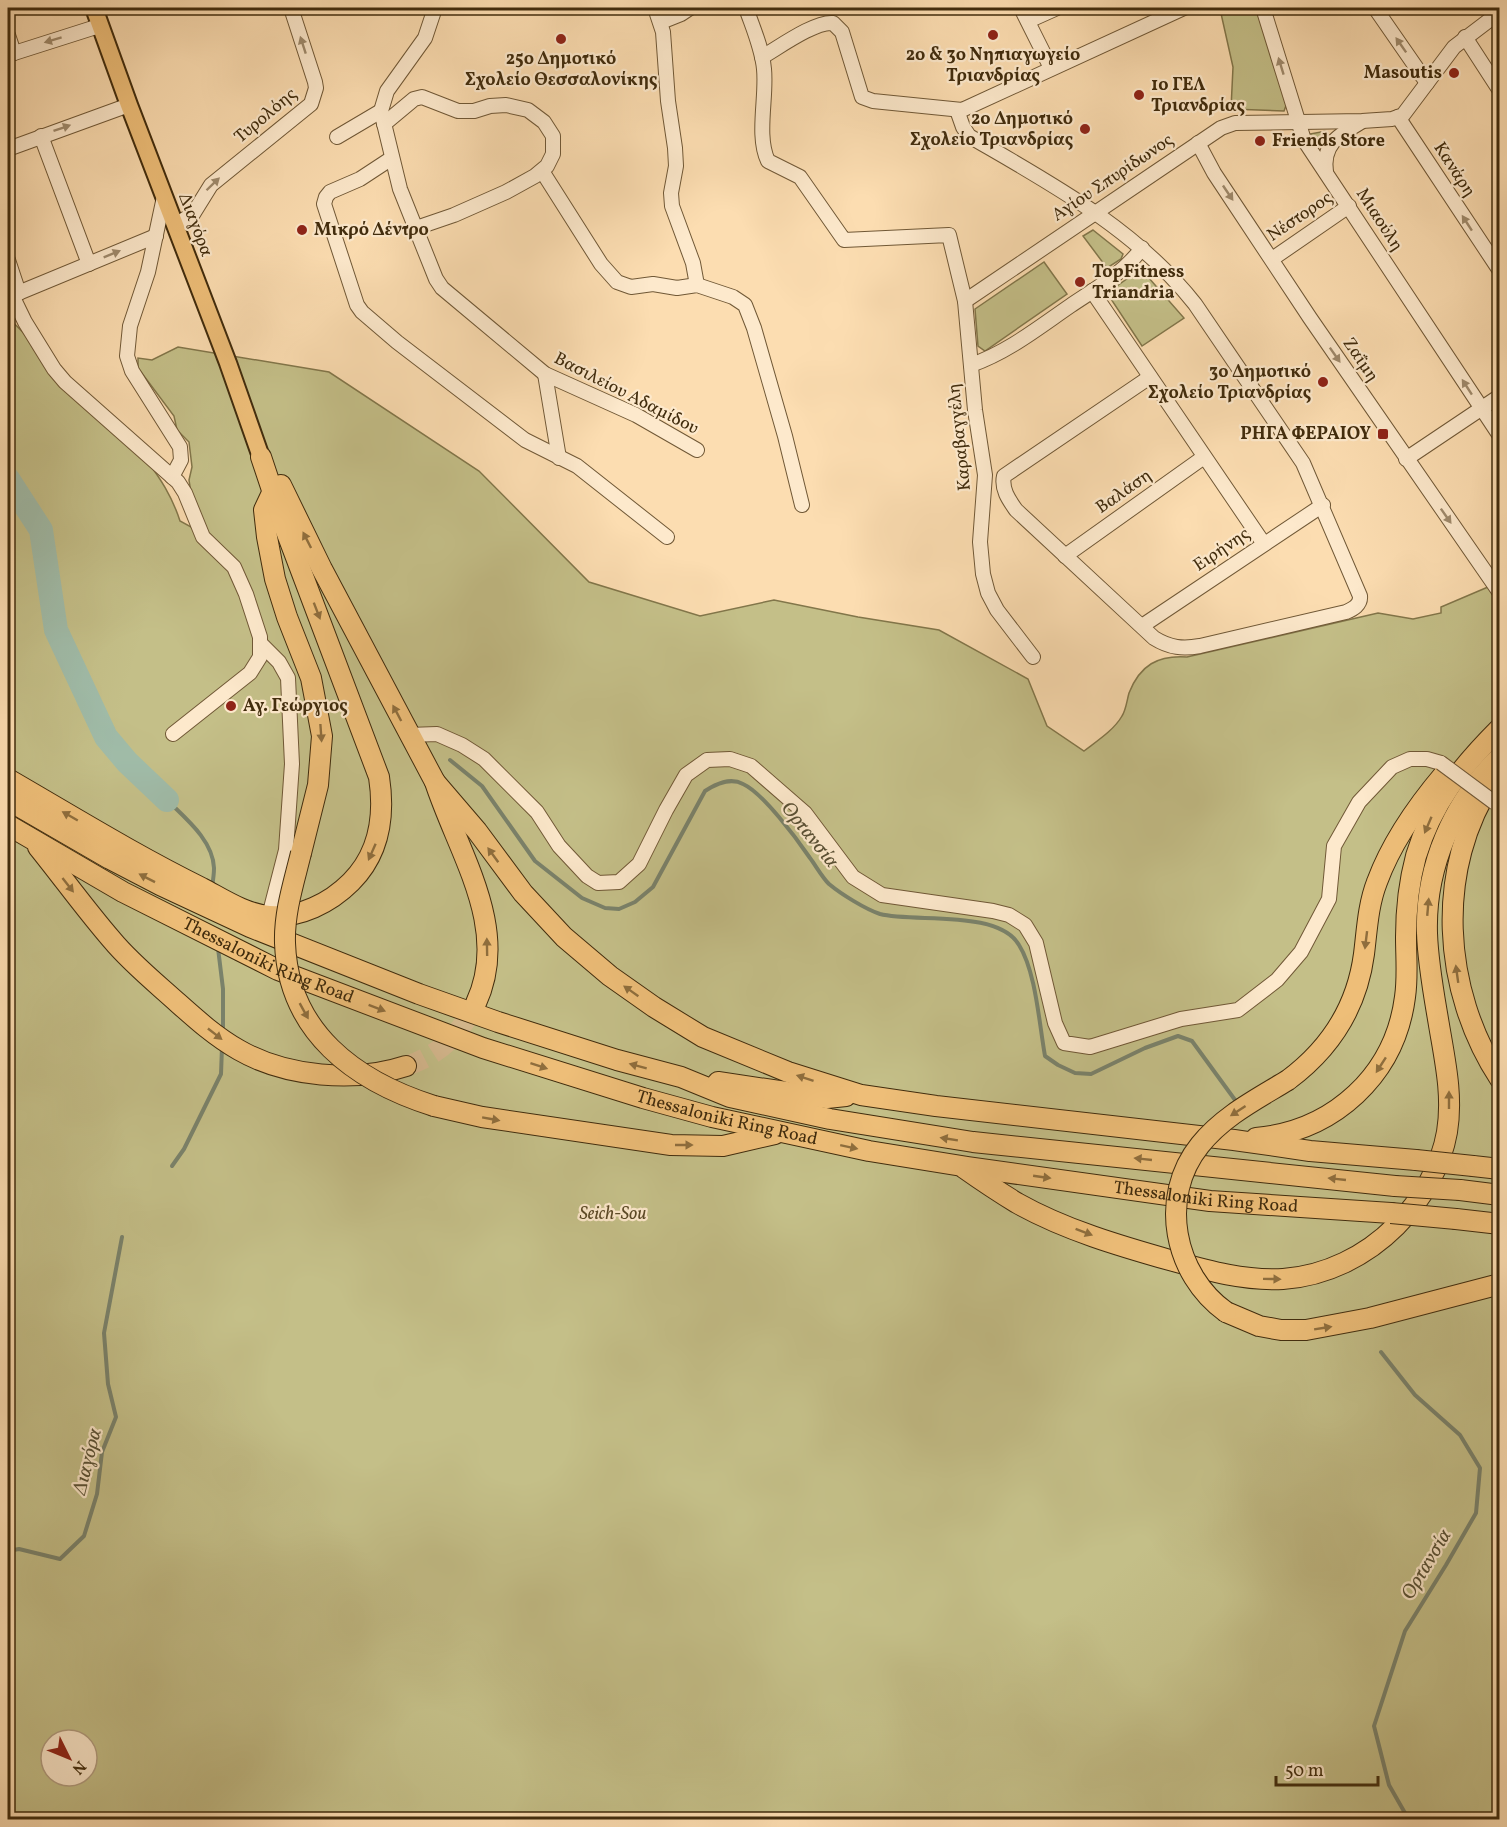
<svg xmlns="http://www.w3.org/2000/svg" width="1507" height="1827" font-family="Vollkorn,serif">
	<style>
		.green { fill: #c4bf88; stroke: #82764a; stroke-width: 1.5; fill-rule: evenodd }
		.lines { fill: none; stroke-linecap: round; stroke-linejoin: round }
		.stream { stroke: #7a826b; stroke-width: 4 }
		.river { stroke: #a0bca9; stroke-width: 24 }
		.highway-tunnel { stroke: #d7ba90; stroke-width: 20; stroke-dasharray: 20 10; stroke-linecap: butt }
		.minor-casing { stroke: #705836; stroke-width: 16 }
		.major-casing { stroke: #412c0d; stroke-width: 20 }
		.highway-casing { stroke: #412c0d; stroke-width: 22 }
		.minor { stroke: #fde9cc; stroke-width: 14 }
		.major { stroke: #eebe78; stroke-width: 16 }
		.highway { stroke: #eebe78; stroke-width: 20 }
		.minor-bridge-casing { stroke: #705836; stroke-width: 16; stroke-linecap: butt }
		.highway-bridge-casing { stroke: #412c0d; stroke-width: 22; stroke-linecap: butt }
		.minor-bridge { stroke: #fde9cc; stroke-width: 14 }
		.highway-bridge { stroke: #eebe78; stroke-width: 20 }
		.oneway { fill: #9f8a6c }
		.oneway2 { fill: #8f6e3d }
		.poi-dot { fill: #8f2418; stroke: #fde9cc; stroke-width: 2 }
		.labels { text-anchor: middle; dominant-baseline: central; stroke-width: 4.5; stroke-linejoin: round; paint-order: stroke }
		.poi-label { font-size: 18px; font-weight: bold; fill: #412c0d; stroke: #fde9cc; text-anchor: start }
		.street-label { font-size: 18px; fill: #412c0d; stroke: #fde9cc }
		.park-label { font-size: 18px; font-style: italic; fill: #5b4926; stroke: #fde9cc }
		.water-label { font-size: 20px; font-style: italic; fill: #595034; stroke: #fde9cc }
	</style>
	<rect width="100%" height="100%" fill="#fcddb1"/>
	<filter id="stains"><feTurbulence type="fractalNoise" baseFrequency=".00333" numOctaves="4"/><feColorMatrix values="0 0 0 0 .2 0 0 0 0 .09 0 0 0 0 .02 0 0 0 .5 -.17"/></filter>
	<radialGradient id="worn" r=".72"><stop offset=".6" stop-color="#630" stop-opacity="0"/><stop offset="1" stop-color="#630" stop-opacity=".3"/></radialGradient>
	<!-- green -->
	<g class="green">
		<polygon points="1224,8 1257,8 1287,103 1284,111 1231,109 1233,67 1220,9"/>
		<polygon points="1326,131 1327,134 1317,146 1310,134"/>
		<polygon points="1093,230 1123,254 1121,259 1107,268 1083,236"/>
		<polygon points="1044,262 1067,294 985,351 978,346 975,309"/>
		<polygon points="1141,269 1184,318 1142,346 1107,293"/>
		<path d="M 8,317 L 145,458 C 160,478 172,496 180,521 L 193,528 L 198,537 L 189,480 L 192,467 L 189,442 L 177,430 L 174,416 L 138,368 L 138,358 L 152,360 L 178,347 L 329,372 L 479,471 L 589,582 L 700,616 L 774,600 L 858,617 L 939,630 L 1028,679 L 1047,726 L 1084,751 C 1097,741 1114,730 1122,716 C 1126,710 1127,700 1129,693 C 1140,665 1158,655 1187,657 L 1378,613 L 1413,619 L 1441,613 L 1441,607 L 1488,587 L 1500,605 L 1499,1819 L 8,1819 ZM 51,1740 L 87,1740 L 87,1776 L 51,1776 Z"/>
	</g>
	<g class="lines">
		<!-- stream -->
		<g class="stream">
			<path d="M 450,760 L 482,786 L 535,861 L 582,898 L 605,908 L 619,909 L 635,902 L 653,887 L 705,791 C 716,784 730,777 743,784 C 763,793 797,839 810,858 C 816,866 822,877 829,884 C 841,894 865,909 880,914 C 915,923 998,909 1019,945 C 1036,972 1039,1023 1045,1056 L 1058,1065 L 1075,1073 L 1091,1074 L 1145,1048 L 1178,1036 L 1192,1041 L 1238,1104"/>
			<path d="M 167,800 C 185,818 213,840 214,868 C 214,874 213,881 212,887"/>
			<polyline points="218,948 223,989 223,1031"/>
			<polyline points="172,1166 184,1149 221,1074 222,1047"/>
			<polyline points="1381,1352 1415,1395 1460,1435 1480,1468 1476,1513 1446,1565 1405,1631 1374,1726 1389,1785 1409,1820"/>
			<polyline points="8,1551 19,1549 60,1559 84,1536 97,1494 102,1452 116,1417 108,1384 104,1333 122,1237"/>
		</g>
		<!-- river -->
		<polyline class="river" points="8,479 41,530 56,630 106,737 127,762 167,800"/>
		<!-- highway-tunnel -->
		<path class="highway-tunnel" d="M 406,1066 C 440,1055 460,1034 476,1003"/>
		<!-- minor casing -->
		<g class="minor-casing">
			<g id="minor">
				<polyline points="435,8 425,38 387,91 381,111 400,189 436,279 442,288 545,374 636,415 697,450"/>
				<polyline points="655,8 663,32 668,101 675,148 676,166 671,193 672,206 693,263 697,285"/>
				<path d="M 746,8 C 753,28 762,48 764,69 C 767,97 756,136 768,161 L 800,177 L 844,240 L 949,235 L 965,301 L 975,410 L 985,475 L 980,542 L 983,574 L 988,593 L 997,610 L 1033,657"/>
				<polyline points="1021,8 1051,68"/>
				<polyline points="1263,8 1304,140 1500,436"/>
				<polyline points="1375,8 1427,83"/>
				<polyline points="1028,21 1057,8"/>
				<polyline points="661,22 681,14 690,8"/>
				<polyline points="8,35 14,53"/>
				<polyline points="1465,37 1500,91"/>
				<polyline points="8,55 99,26"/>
				<path d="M 762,57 C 778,48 815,21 833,23 L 842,32 L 862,97 L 873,101 L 962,110 L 1184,8"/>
				<path d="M 957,110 L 963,127 L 969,136 C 1050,183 1136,229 1195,304 L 1303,463 L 1360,596 C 1361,605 1353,609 1346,612 L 1200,646 C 1183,649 1170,648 1154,638 L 1016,510 C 1009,500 1001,489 1004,476 L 1150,377"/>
				<polyline points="1398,117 1500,271"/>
				<polyline points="384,124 414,99 422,97 458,111 474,111 490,106 506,105 528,110 544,122 553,136 553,154 547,166 535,176 506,192 454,215 416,228"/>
				<polyline points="41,136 89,264"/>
				<polyline points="337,137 381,111"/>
				<polyline points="1198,143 1214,173 1310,318 1500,593"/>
				<polyline points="8,149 129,105"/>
				<polyline points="392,158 360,179 330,192 326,197 324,204 357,305 362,312 397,342 525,440 577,466 667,537"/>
				<polyline points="542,171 601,264 617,282 631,287 653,284 677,288 697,285 733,297 745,305 754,328 785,436 802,505"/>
				<path d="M 1326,172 C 1322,144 1339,135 1361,122"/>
				<polyline points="164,197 148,272 130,326 127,356 132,371 180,447 181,460 172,477"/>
				<polyline points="175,225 193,214 211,185 311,104 316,88 315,82 291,8"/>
				<polyline points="1272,259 1349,206"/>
				<polyline points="8,260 19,293"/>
				<polyline points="8,287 25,322 54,369 65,382 178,482 185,493 203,537 234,567 246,594 260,637 260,657 250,673 173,734"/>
				<polyline points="1092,291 1264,544"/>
				<polyline points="11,296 156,236"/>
				<polyline points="965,301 1221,128 1235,123 1362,121 1392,119 1403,115 1454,47 1500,12"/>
				<path d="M 971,365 C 1008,352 1038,328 1070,306 C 1095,289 1124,273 1142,248"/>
				<polyline points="545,374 559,458"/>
				<polyline points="1406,459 1500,396"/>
				<polyline points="1065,556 1204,457"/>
				<polyline points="1142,626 1323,505"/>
				<polyline points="261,644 279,662 288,678 292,764 286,850 269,916"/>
				<polyline points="409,735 437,734 462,745 484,759 537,812 559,846 587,876 598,883 619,882 639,864 666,810 686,775 707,760 730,759 751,766 805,813 853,877 882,895 993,911 1009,915 1025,925 1036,943 1055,1023 1064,1043 1090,1047 1181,1019 1238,1010 1277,980 1301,952 1329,899 1334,846 1359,802 1392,767 1410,759 1427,759 1441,763"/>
			</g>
		</g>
		<!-- major casing -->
		<g class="major-casing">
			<polyline id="major" points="94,8 129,105 228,363 261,457"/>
		</g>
		<!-- highway casing -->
		<g class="highway-casing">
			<g id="highway">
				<path d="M 281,485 L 322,569 L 435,782 C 458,853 511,928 476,1003"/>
				<polyline points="272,493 264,510 267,537 275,579 287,617 311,678 322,736 318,785 301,853"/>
				<path d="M 8,779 C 72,816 135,855 202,888 C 223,899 245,914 269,916 C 300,918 330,903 351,882 C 380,853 385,816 379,777 L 283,523 L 261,457"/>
				<path d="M 1494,779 C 1434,868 1442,991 1500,1079"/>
				<polyline points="435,782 477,831 523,893 564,937 610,976 654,1007 703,1037 788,1072 861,1095 936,1106 1234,1140 1310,1151 1416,1160"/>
				<polyline points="8,800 110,859 160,885 250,927 419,994 498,1022 617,1060 681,1077 730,1097 830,1119 973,1142 1395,1186"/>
				<path id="s1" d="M 8,825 L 123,892 L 278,970 L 483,1048 L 643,1098 L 712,1117 L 869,1151 L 968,1167 L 1210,1201 L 1391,1213"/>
				<path d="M 38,847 C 63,878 86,910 112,940 C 131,963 156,983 178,1003 C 197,1020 216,1037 239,1050 C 286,1077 355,1083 406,1066"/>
				<path d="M 1288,1080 C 1331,1048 1357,1007 1364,954 C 1367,930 1368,905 1377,882 C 1392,841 1417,806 1445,773"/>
				<polyline points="718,1082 827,1098 846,1096"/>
				<polyline points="434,1106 482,1117 671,1145 723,1146 775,1134"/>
				<path d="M 1256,1138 C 1334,1131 1395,1075 1405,997 C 1408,977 1406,957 1406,937 C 1406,910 1409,882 1416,856 C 1432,803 1461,767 1500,728"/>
				<polyline points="1473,1166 1500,1169"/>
				<path d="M 964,1168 C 981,1180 999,1192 1017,1203 C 1065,1230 1120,1246 1173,1261 C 1209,1271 1245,1281 1283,1279 C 1326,1276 1366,1256 1396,1226 C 1421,1201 1441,1167 1447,1132 C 1453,1096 1445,1061 1439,1025 C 1434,995 1428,964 1427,933 C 1425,867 1453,802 1500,757"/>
				<polyline points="1460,1190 1500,1195"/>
				<polyline points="1456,1219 1500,1224"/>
				<polyline points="1226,1312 1259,1326 1281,1330 1306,1330 1370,1318 1500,1284"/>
			</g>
		</g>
		<!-- minor -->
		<use href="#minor" class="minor"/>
		<!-- major -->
		<use href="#major" class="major"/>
		<!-- highway -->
		<use href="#highway" class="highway"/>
		<!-- minor-bridge casing -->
		<g class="minor-bridge-casing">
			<polyline id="minor-bridge" points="1441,763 1495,803"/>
		</g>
		<!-- highway-bridge casing -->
		<g class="highway-bridge-casing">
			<g id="highway-bridge">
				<path d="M 301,853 C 294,882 284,912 285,943 C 288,1032 355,1081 434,1106"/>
				<polyline points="1416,1160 1473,1166"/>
				<polyline points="1395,1186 1460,1190"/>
				<polyline points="1391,1213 1456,1219"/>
				<path d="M 1226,1312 C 1174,1275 1158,1197 1200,1145 C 1223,1116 1257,1099 1288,1080"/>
			</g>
		</g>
		<!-- minor-bridge -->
		<use href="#minor-bridge" class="minor-bridge"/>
		<!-- highway-bridge -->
		<use href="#highway-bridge" class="highway-bridge"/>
	</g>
	<!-- one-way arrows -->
	<defs><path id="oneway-solid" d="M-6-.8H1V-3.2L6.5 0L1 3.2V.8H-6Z" transform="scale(1.5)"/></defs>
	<g class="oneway">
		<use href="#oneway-solid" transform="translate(53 40) rotate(163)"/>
		<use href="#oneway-solid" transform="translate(303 45) rotate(-108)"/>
		<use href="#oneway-solid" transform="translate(1401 45) rotate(-125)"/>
		<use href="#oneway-solid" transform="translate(1281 66) rotate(-107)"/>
		<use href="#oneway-solid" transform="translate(62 128) rotate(-19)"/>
		<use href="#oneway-solid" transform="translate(213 184) rotate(-44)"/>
		<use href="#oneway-solid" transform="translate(1228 193) rotate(56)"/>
		<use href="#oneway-solid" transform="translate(1467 223) rotate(-123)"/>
		<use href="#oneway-solid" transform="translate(112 254) rotate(-22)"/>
		<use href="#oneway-solid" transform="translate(1335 355) rotate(55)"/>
		<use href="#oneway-solid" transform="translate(1467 387) rotate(-123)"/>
		<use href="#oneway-solid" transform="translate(1446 516) rotate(55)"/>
	</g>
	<g class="oneway2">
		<use href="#oneway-solid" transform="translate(307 540) rotate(-117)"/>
		<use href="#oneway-solid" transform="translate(317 611) rotate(69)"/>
		<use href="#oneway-solid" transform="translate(397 713) rotate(-118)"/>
		<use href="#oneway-solid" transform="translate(321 733) rotate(86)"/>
		<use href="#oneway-solid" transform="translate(70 816) rotate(-150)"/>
		<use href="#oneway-solid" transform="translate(1428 825) rotate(113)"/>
		<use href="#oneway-solid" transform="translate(372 852) rotate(114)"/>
		<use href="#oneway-solid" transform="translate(493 855) rotate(-126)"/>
		<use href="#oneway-solid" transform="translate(147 878) rotate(-153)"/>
		<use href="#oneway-solid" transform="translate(68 885) rotate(52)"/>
		<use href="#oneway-solid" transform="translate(1428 907) rotate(-85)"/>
		<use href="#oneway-solid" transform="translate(1366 940) rotate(97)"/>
		<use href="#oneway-solid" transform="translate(487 947) rotate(-91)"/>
		<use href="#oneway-solid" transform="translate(1457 974) rotate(-98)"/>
		<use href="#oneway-solid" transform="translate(631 991) rotate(-145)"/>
		<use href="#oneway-solid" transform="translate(377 1008) rotate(21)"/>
		<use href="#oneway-solid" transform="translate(304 1011) rotate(61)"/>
		<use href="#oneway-solid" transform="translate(215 1034) rotate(38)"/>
		<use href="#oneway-solid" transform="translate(1381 1065) rotate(123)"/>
		<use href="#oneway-solid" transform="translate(539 1066) rotate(18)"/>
		<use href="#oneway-solid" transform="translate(638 1066) rotate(-165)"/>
		<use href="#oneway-solid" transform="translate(805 1078) rotate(-162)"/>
		<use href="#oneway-solid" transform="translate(1449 1100) rotate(-90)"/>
		<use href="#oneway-solid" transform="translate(1238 1111) rotate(147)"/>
		<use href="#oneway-solid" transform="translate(491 1119) rotate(10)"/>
		<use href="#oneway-solid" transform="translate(949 1139) rotate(-171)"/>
		<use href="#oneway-solid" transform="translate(684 1145)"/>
		<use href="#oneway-solid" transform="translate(849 1147) rotate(12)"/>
		<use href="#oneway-solid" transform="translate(1143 1159) rotate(-174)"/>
		<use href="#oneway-solid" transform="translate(1042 1177) rotate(8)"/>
		<use href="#oneway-solid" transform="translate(1337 1179) rotate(-174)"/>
		<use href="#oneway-solid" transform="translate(1084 1232) rotate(21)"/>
		<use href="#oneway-solid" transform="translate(1272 1279) rotate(1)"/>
		<use href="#oneway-solid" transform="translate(1323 1328) rotate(-9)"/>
	</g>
	<!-- markers -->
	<g class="poi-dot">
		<circle cx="993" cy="35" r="6"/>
		<circle cx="561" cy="39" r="6"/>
		<circle cx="1454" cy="73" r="6"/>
		<circle cx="1139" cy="95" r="6"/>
		<circle cx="1085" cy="129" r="6"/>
		<circle cx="1260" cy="141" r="6"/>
		<circle cx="302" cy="230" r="6"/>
		<circle cx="1080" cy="282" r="6"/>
		<circle cx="1323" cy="382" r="6"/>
		<rect x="1377" y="428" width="12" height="12" rx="3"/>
		<circle cx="231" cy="706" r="6"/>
	</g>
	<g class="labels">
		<!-- poi labels -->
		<g class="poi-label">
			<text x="993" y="55" text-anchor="middle">2ο &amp; 3ο Νηπιαγωγείο<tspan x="993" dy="21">Τριανδρίας</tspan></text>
			<text x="561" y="59" text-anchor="middle">25ο Δημοτικό<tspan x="561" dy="21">Σχολείο Θεσσαλονίκης</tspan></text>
			<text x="1442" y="73" text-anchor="end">Masoutis</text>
			<text x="1151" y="85">1o ΓΕΛ<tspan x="1151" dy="21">Τριανδρίας</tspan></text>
			<text x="1073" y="119" text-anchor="end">2ο Δημοτικό<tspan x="1073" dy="21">Σχολείο Τριανδρίας</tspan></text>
			<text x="1272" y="141">Friends Store</text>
			<text x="314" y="230">Μικρό Δέντρο</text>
			<text x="1092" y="272">TopFitness<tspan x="1092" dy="21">Triandria</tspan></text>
			<text x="1311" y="372" text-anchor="end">3ο Δημοτικό<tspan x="1311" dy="21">Σχολείο Τριανδρίας</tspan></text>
			<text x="1371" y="434" text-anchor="end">ΡΗΓΑ ΦΕΡΑΙΟΥ</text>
			<text x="243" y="706">Αγ. Γεώργιος</text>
		</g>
		<!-- street labels -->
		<g class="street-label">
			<text transform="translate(266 116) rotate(-40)">Τυρολόης</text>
			<text transform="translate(1454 170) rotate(57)">Κανάρη</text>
			<text transform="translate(1113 178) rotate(-34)">Αγίου Σπυρίδωνος</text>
			<text transform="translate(1300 217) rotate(-34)">Νέστορος</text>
			<text transform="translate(1379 220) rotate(57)">Μιαούλη</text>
			<text transform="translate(195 225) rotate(69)">Διαγόρα</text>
			<text transform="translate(1360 360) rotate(56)">Ζαΐμη</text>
			<text transform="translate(626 394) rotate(27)">Βασιλείου Αδαμίδου</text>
			<text transform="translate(960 437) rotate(-96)">Καραβαγγέλη</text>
			<text transform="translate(1124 492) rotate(-35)">Βαλάση</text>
			<text transform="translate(1222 550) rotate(-34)">Ειρήνης</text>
			<text stroke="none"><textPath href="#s1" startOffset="294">Thessaloniki Ring Road</textPath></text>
			<text stroke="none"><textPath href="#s1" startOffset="780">Thessaloniki Ring Road</textPath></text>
			<text stroke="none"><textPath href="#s1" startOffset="1266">Thessaloniki Ring Road</textPath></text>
		</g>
		<!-- park labels -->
		<g class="park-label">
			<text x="613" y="1214">Seich-Sou</text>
		</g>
		<!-- water labels -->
		<g class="water-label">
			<text transform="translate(809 835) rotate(51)">Ορτανσία</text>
			<text transform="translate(88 1462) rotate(-76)">Διαγόρα</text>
			<text transform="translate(1427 1565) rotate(-59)">Ορτανσία</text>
		</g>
	</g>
	<!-- margin -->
	<rect width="1507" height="1827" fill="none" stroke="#fcddb1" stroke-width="30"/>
	<rect x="9" y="9" width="1489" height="1809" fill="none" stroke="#412c0d" stroke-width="3"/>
	<rect x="15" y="15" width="1477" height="1797" fill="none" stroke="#412c0d" stroke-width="1.5"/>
	<!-- north arrow -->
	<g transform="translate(69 1758) rotate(133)"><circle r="28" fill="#fde9cc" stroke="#b29d80" stroke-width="1.5"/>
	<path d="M0-4.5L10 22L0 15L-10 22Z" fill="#8f2418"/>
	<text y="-9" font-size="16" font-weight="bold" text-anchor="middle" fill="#412c0d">N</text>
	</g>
	<!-- scale -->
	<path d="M1276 1776v9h102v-9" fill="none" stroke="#412c0d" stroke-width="3"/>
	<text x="1285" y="1776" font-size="18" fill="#412c0d" stroke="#fde9cc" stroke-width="4.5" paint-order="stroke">50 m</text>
	<rect width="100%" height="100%" filter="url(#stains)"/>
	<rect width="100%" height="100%" fill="url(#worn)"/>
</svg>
